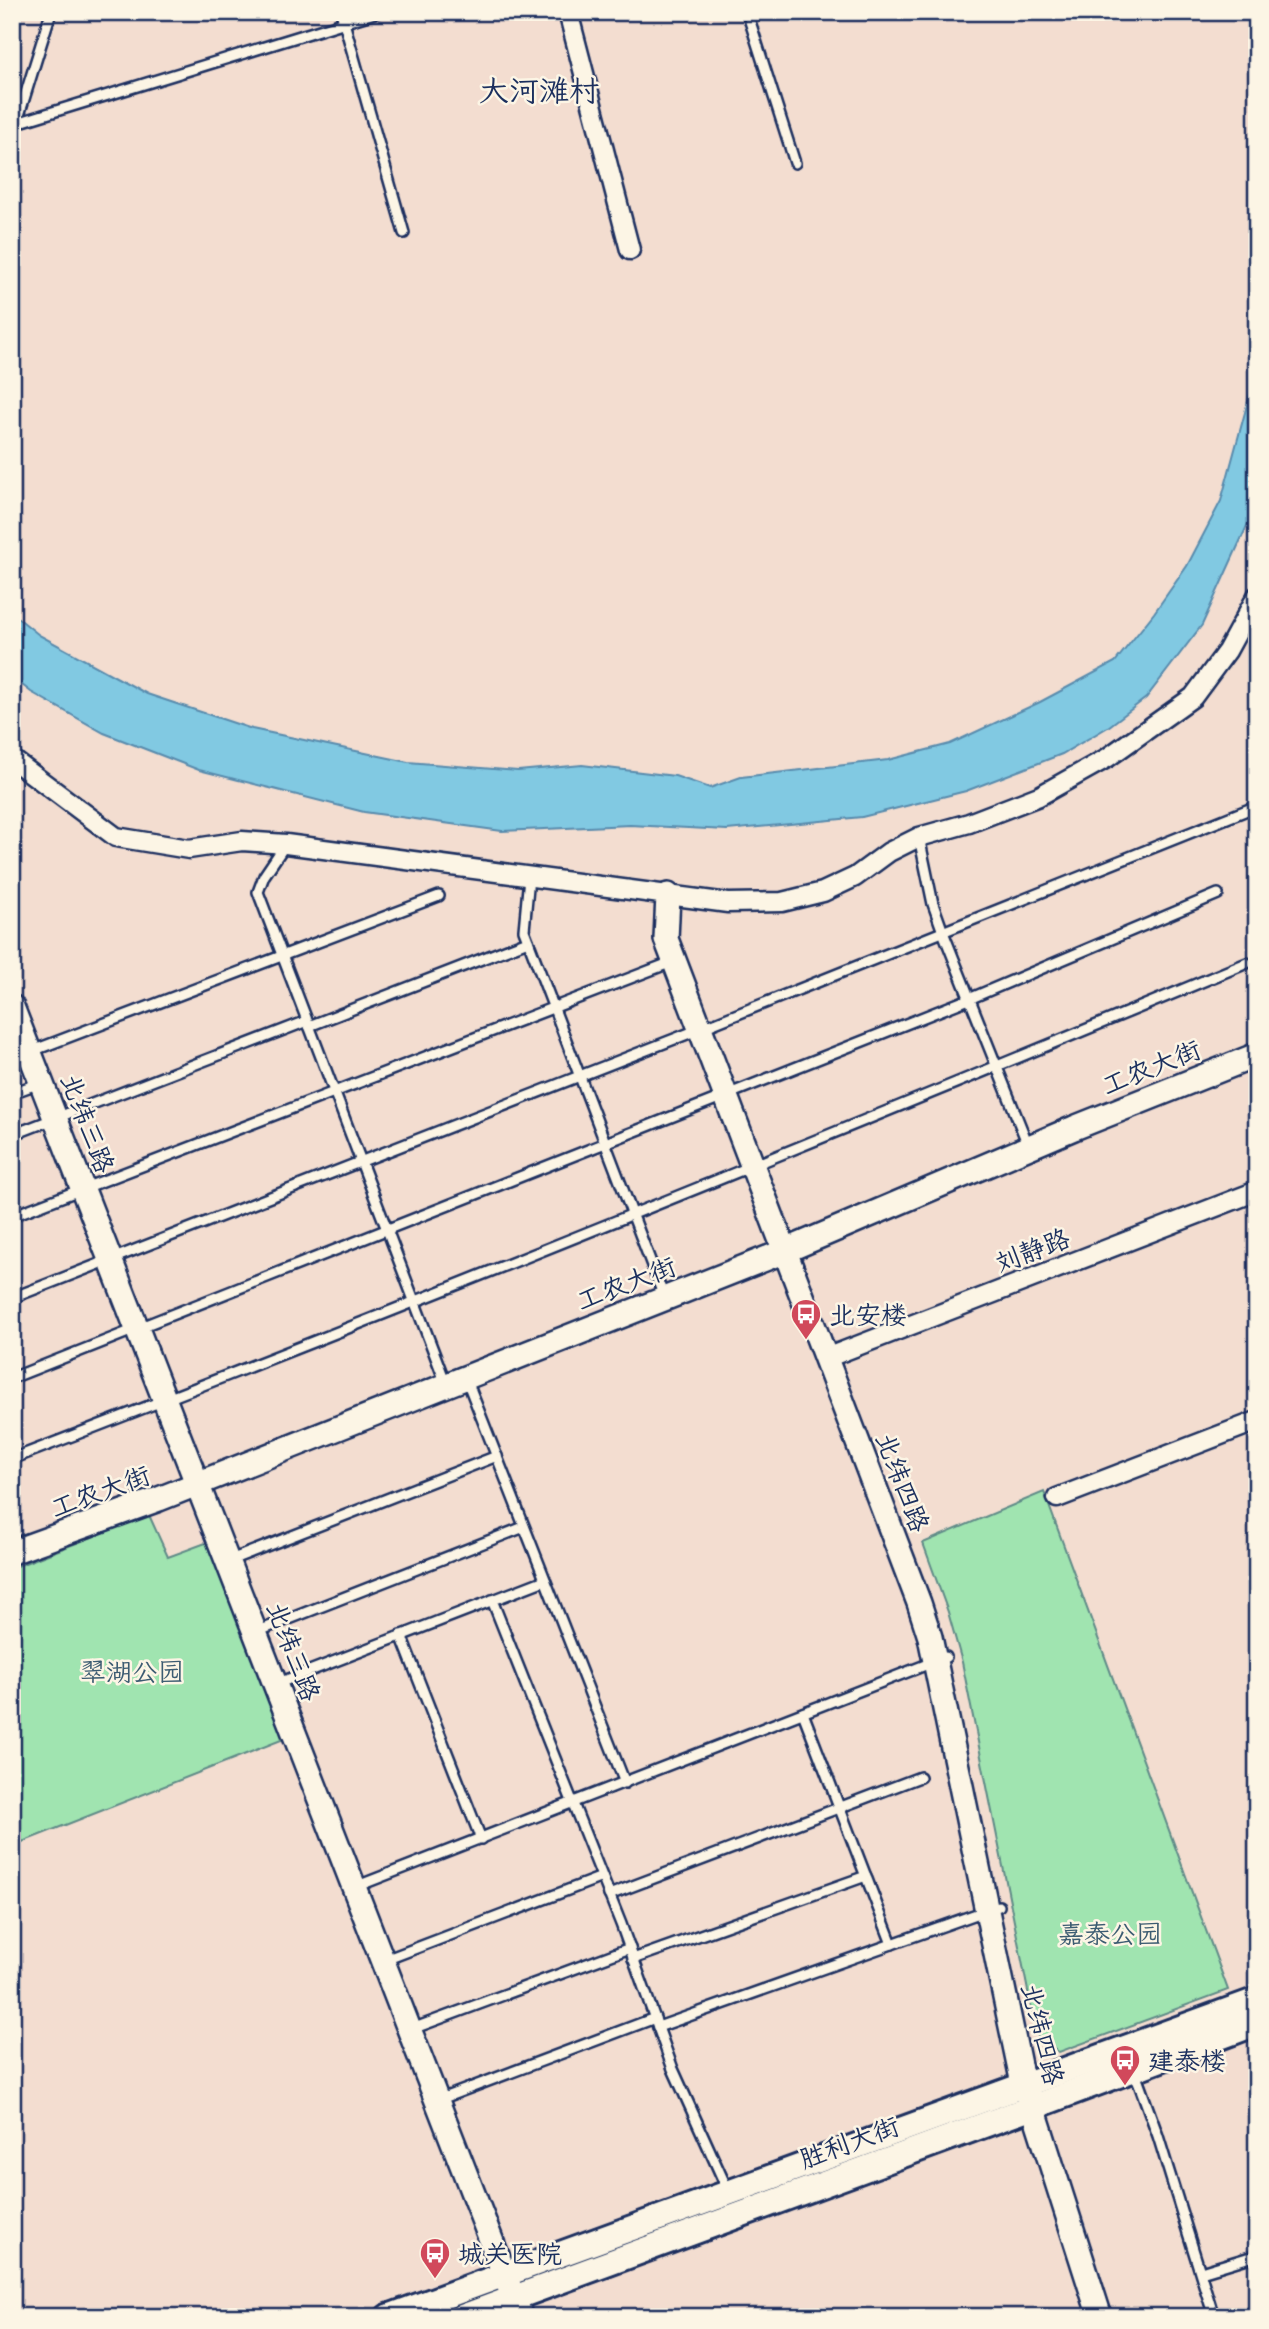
<svg xmlns="http://www.w3.org/2000/svg" width="1269" height="2329" font-family="'Patrick Hand','LXGW WenKai TC',sans-serif">
	<style>
		.green { fill: #a0e4b0; stroke: #5e8a87; stroke-width: 2 }
		.water { fill: #81c9e2; stroke: #588bad; stroke-width: 2 }
		.lines { fill: none; stroke-linecap: round; stroke-linejoin: round }
		.service-casing { stroke: #1b2f5e; stroke-width: 14 }
		.minor-casing { stroke: #1b2f5e; stroke-width: 23 }
		.tertiary-casing { stroke: #1b2f5e; stroke-width: 28 }
		.secondary-casing { stroke: #1b2f5e; stroke-width: 30 }
		.service { stroke: #fcf5e5; stroke-width: 9 }
		.minor { stroke: #fcf5e5; stroke-width: 18 }
		.tertiary { stroke: #fcf5e5; stroke-width: 23 }
		.secondary { stroke: #fcf5e5; stroke-width: 24 }
		.labels { text-anchor: middle; dominant-baseline: central; stroke-width: 5; stroke-linejoin: round; paint-order: stroke }
		.street-label { font-size: 26px; fill: #1b2f5e; stroke: #fcf5e5 }
		.poi-label { font-size: 26px; fill: #1b2f5e; stroke: #fcf5e5; text-anchor: start }
		.park-label { font-size: 26px; fill: #3c5c72; stroke: #fcf5e5 }
		.quarter-label { font-size: 30px; fill: #1b2f5e; stroke: #fcf5e5 }
	</style>
	<rect width="100%" height="100%" fill="#f3ddd0"/>
	<filter id="ink" filterUnits="userSpaceOnUse"><feTurbulence type="fractalNoise" baseFrequency=".0143" numOctaves="2"/><feDisplacementMap in="SourceGraphic" scale="14" xChannelSelector="R" yChannelSelector="G"/><feConvolveMatrix kernelMatrix="1 2 1 2 8 2 1 2 1" color-interpolation-filters="sRGB"/></filter>
	<g filter="url(#ink)">
		<!-- green -->
		<g class="green">
			<polygon points="1044,1492 1228,1990 1059,2052 1039,2040 1032,2011 962,1662 948,1612 923,1543"/>
			<polygon points="149,1515 168,1557 211,1541 289,1737 12,1846 12,1568"/>
		</g>
		<!-- water -->
		<polygon class="water" points="1257,368 1257,504 1202,625 1146,698 1108,727 1062,754 966,791 862,817 727,830 630,825 502,831 364,812 199,770 104,733 31,692 12,677 12,613 39,635 147,694 252,729 408,762 518,771 582,765 675,776 710,788 741,777 888,760 950,744 1040,702 1115,662 1154,613 1187,566 1221,501"/>
		<g class="lines">
			<!-- service casing -->
			<g class="service-casing">
				<g id="service">
					<polyline points="341,12 404,233"/>
					<polyline points="747,12 795,163"/>
					<polyline points="17,123 378,12"/>
					<polyline points="12,138 51,12"/>
					<polyline points="919,837 933,904 943,932 1028,1145"/>
					<polyline points="285,845 264,876 258,892 446,1384"/>
					<polyline points="529,877 524,930 664,1297"/>
					<polyline points="309,1026 528,941"/>
					<polyline points="32,1051 439,896"/>
					<polyline points="12,1093 40,1083"/>
					<polyline points="12,1135 307,1021"/>
					<polyline points="12,1216 672,962"/>
					<polyline points="12,1298 700,1029 1257,806"/>
					<polyline points="12,1378 969,999 1218,894"/>
					<polyline points="466,1378 625,1783"/>
					<path d="M 12,1459 C 426,1300 837,1133 1247,963"/>
					<polyline points="228,1561 497,1456"/>
					<polyline points="492,1600 621,1924 673,2069 729,2193"/>
					<polyline points="256,1632 524,1527"/>
					<polyline points="401,1635 481,1839"/>
					<polyline points="276,1684 545,1580"/>
					<polyline points="803,1713 892,1944"/>
					<polyline points="355,1887 946,1657"/>
					<polyline points="609,1895 920,1777"/>
					<polyline points="633,1959 866,1876"/>
					<polyline points="385,1960 602,1877"/>
					<polyline points="658,2027 999,1906"/>
					<polyline points="412,2029 630,1948"/>
					<polyline points="1134,2070 1158,2136 1214,2317"/>
					<polyline points="438,2100 655,2018"/>
					<polyline points="1201,2272 1257,2255"/>
				</g>
			</g>
			<!-- minor casing -->
			<g class="minor-casing">
				<g id="minor">
					<polyline points="568,12 630,250"/>
					<polyline points="12,759 116,837 189,849 242,841 286,844 728,903 782,902 823,892 855,877 889,852 919,837 969,823 1039,796 1107,758 1193,697 1227,651 1257,596"/>
					<polyline points="826,1358 1257,1191"/>
					<polyline points="1057,1498 1257,1421"/>
				</g>
			</g>
			<!-- tertiary casing -->
			<g class="tertiary-casing">
				<g id="tertiary">
					<polyline points="668,895 666,939 919,1603 930,1637 1023,2084 1033,2107 1100,2317"/>
					<polyline points="12,1007 521,2317"/>
					<polyline points="12,1552 159,1499 785,1251 1074,1128 1257,1055"/>
				</g>
			</g>
			<!-- secondary casing -->
			<g class="secondary-casing">
				<g id="secondary">
					<polyline points="388,2317 1257,2000"/>
					<polyline points="462,2317 1033,2107 1257,2023"/>
				</g>
			</g>
			<!-- service -->
			<use href="#service" class="service"/>
			<!-- minor -->
			<use href="#minor" class="minor"/>
			<!-- tertiary -->
			<use href="#tertiary" class="tertiary"/>
			<!-- secondary -->
			<use href="#secondary" class="secondary"/>
		</g>
	</g>
	<!-- icons -->
	<defs>
		<g id="bus-pin" transform="scale(1.575)"><path d="M0 17L-7.5 6A9.5 9.5 0 1 1 7.5 6Z" fill="#d1495b" stroke="#fcf5e5"/><path d="M-5-6H5V4H4V6H2V4H-2V6H-4V4H-5ZM-3.5-4V0h7V-4ZM-3.5 1.2v1.5H-2V1.2ZM2 1.2v1.5H3.5V1.2Z" fill="#fff"/></g>
	</defs>
	<g fill-rule="evenodd">
		<use href="#bus-pin" x="806" y="1314"/>
		<use href="#bus-pin" x="1125" y="2060"/>
		<use href="#bus-pin" x="435" y="2253"/>
	</g>
	<g class="labels">
		<!-- street labels -->
		<g class="street-label">
			<text transform="translate(1151 1067) rotate(-22)">工农大街</text>
			<text transform="translate(88 1123) rotate(69)">北纬三路</text>
			<text transform="translate(1032 1250) rotate(-21)">刘静路</text>
			<text transform="translate(626 1283) rotate(-21)">工农大街</text>
			<text transform="translate(903 1482) rotate(69)">北纬四路</text>
			<text transform="translate(100 1491) rotate(-20)">工农大街</text>
			<text transform="translate(294 1651) rotate(69)">北纬三路</text>
			<text transform="translate(1043 2034) rotate(76)">北纬四路</text>
			<text transform="translate(849 2142) rotate(-20)">胜利大街</text>
		</g>
		<!-- poi labels -->
		<g class="poi-label">
			<text x="829" y="1314">北安楼</text>
			<text x="1148" y="2060">建泰楼</text>
			<text x="458" y="2253">城关医院</text>
		</g>
		<!-- park labels -->
		<g class="park-label">
			<text x="132" y="1671">翠湖公园</text>
			<text x="1110" y="1933">嘉泰公园</text>
		</g>
		<!-- quarter labels -->
		<g class="quarter-label">
			<text x="539" y="90">大河滩村</text>
		</g>
	</g>
	<!-- margin -->
	<rect width="1269" height="2329" fill="none" stroke="#fcf5e5" stroke-width="42"/>
	<rect x="21" y="21" width="1227" height="2287" fill="none" stroke="#1b2f5e" stroke-width="2.5" filter="url(#ink)"/>
</svg>
